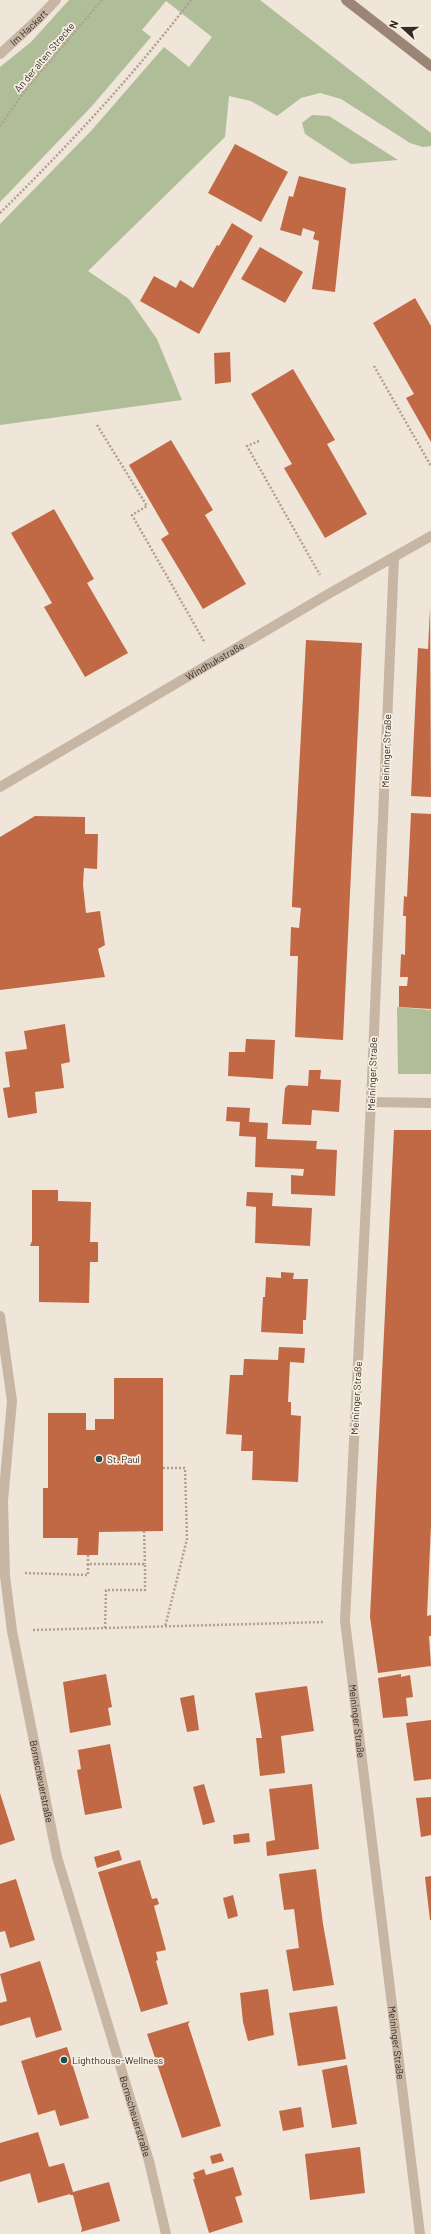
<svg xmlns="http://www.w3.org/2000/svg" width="431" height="2234" font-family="Barlow,sans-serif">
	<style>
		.green { fill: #afbd99 }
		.building { fill: #c16945 }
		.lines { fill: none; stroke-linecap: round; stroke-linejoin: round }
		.path { stroke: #b2a08f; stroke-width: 2.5; stroke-dasharray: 2 2; stroke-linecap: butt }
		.street { stroke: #c7b6a4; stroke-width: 10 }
		.secondary { stroke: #9a8576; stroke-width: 10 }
		.poi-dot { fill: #1d4c52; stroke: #f8efe3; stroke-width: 1.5 }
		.labels { text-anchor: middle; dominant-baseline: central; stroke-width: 3.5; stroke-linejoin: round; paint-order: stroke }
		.street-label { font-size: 10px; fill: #332a26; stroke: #f8efe3 }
		.poi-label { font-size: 10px; fill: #332a26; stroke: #f8efe3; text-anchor: start }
	</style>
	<rect width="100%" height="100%" fill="#efe5d8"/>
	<!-- green -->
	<g class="green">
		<polygon points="69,0 260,0 431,133 431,146 423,147 410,143 341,99 320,93 301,98 277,116 251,101 229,96 225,137 88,271 129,299 157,339 182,400 0,425 0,224 91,131 164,47 189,67 212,37 166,1 142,30 151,37 92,106 0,202 0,67 31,42"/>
		<polygon points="312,115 329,116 398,160 351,164 305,134 302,123"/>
		<polygon points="397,1007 431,1010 431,1074 398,1074"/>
	</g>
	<!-- building -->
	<g class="building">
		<polygon points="235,144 288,172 261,222 208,193"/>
		<polygon points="299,176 346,188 335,292 312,289 319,241 313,239 315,232 303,228 301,236 280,230 289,196 293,197"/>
		<polygon points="232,223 253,236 199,334 140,301 154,276 176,288 180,280 193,288 217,245 219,246"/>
		<polygon points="260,247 303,272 285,303 241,279"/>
		<polygon points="415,298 431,326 431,442 406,398 414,394 373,323"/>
		<polygon points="230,352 231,382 215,384 214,353"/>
		<polygon points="293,369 335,440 327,444 367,514 325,538 284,468 292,464 251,394"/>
		<polygon points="171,440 213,510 205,515 246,584 203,609 161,539 169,534 129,465"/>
		<polygon points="54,509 94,579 87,583 128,653 85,677 44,607 52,603 11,533"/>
		<polygon points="430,608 431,797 411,796 418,648 428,649"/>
		<polygon points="306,640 362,643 343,1040 295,1037 298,956 290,956 291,927 299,928 301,908 292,907 292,902"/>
		<polygon points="411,813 431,814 431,1009 399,1007 399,986 407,986 408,977 400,977 401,954 405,955 406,916 403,916 404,896 407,897"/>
		<polygon points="35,816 85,817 85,834 98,834 97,869 84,868 83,885 86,913 100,911 105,945 98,949 105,977 0,990 0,837"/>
		<polygon points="65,1024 70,1062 61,1064 64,1088 35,1092 37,1113 8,1118 3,1088 10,1087 5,1052 27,1049 24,1031"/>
		<polygon points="246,1039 275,1040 273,1079 228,1076 229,1052 245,1052"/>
		<polygon points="309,1070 321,1070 320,1079 341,1080 339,1112 312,1110 311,1125 282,1124 285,1088 288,1085 308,1086"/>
		<polygon points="227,1107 250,1108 249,1122 268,1123 267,1139 317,1141 316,1149 337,1150 335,1196 291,1194 291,1175 303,1176 304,1169 255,1167 256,1137 239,1136 240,1122 226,1121"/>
		<polygon points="394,1130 431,1130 431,1525 427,1616 431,1615 431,1636 429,1636 431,1666 378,1673 370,1617"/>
		<polygon points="32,1190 58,1190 58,1201 91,1202 90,1242 98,1242 98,1262 90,1262 89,1303 39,1302 39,1246 30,1246 32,1241"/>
		<polygon points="247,1192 273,1193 272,1206 312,1208 310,1246 255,1243 256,1207 246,1206"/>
		<polygon points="281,1272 294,1273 293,1279 308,1279 306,1320 303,1320 303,1334 261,1332 263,1297 265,1297 266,1277 281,1278"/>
		<polygon points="279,1347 305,1348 304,1363 290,1362 288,1402 291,1402 291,1415 301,1416 298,1482 252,1480 253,1451 241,1451 242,1435 226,1434 230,1375 243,1375 244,1359 278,1360"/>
		<polygon points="114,1378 163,1378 163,1531 99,1532 98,1555 77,1555 78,1538 43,1538 43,1488 48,1488 48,1413 86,1413 86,1430 95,1430 95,1419 114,1419"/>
		<polygon points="106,1674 112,1707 108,1708 111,1725 70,1733 63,1682"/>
		<polygon points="401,1674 401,1677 410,1675 413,1697 406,1698 408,1716 383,1718 378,1678"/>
		<polygon points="307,1686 314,1731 281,1736 285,1773 260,1776 256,1738 262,1738 255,1693"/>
		<polygon points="194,1695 199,1730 187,1732 180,1698"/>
		<polygon points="431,1720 431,1779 414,1781 406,1723"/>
		<polygon points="110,1744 122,1808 85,1815 77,1770 81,1769 78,1750"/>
		<polygon points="204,1784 215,1822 203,1825 193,1787"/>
		<polygon points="312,1784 319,1849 267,1856 266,1842 275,1840 269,1789"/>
		<polygon points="0,1793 15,1840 0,1845"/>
		<polygon points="431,1797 431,1835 421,1837 416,1798"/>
		<polygon points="249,1833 250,1842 234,1844 233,1835"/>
		<polygon points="119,1850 122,1860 97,1868 94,1857"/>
		<polygon points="140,1860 152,1899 157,1898 159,1904 154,1906 166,1950 156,1952 158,1960 156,1961 168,2004 141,2012 98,1872"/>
		<polygon points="316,1869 323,1924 334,1985 293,1991 286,1950 299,1948 294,1909 284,1910 279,1874"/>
		<polygon points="431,1876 431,1920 430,1920 425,1877"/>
		<polygon points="16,1879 35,1940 10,1948 5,1931 0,1932 0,1884"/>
		<polygon points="233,1895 238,1916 228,1919 223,1898"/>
		<polygon points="40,1961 62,2030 36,2038 30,2017 0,2026 0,2003 7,2001 0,1974"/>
		<polygon points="268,1989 274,2035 248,2041 243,2022 240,1993"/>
		<polygon points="337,2006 346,2059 298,2066 289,2013"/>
		<polygon points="190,2021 188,2024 221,2126 182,2138 147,2034"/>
		<polygon points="67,2047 89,2118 60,2126 55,2110 38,2115 21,2061"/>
		<polygon points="347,2065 357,2124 332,2128 322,2070"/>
		<polygon points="301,2107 304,2127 283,2131 279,2111"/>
		<polygon points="38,2132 49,2167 64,2163 73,2192 109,2182 120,2221 81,2232 82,2229 73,2195 70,2195 70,2194 38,2203 30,2173 0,2182 0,2143"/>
		<polygon points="360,2147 365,2193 310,2200 305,2154"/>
		<polygon points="221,2153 224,2161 212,2164 210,2156"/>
		<polygon points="233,2167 242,2195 235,2197 243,2222 209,2233 193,2179 195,2179 193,2173 204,2169 206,2175"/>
	</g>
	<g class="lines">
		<!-- path -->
		<g class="path">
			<polyline points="0,126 29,85 102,0"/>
			<path d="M 0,213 C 68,146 133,76 191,0"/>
			<polyline points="374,366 431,466"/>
			<polyline points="97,425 147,506 132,515 205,643"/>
			<polyline points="259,441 247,446 320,575"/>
			<polyline points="163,1468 185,1468 187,1539 165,1627"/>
			<polyline points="144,1531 145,1564"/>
			<polyline points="88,1555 88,1564"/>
			<polyline points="25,1573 88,1575 88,1564 145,1564 145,1590 106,1590 105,1629"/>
			<polyline points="33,1630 324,1622"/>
		</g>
		<!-- street -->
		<g class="street">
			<path id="s1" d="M 0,54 L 36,21 L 56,0"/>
			<path id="s2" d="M 394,558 L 371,1102 L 345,1621 L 420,2234"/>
			<path id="s3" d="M 0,787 L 330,593 L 431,536"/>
			<polyline points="371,1102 431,1103"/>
			<path id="s4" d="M 0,1316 L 12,1401 L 3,1501 L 5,1576 L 12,1631 L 57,1857 L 149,2161 L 166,2234"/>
		</g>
		<!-- secondary -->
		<polyline class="secondary" points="346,0 431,66"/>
	</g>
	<!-- markers -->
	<g class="poi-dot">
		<circle cx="99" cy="1459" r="4"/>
		<circle cx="64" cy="2060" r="4"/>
	</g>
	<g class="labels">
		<!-- street labels -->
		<g class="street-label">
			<text stroke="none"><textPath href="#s1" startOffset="39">Im Hackert</textPath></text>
			<text transform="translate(44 57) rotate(-50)">An der alten Strecke</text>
			<text stroke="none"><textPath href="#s3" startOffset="249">Windhukstraße</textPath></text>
			<text transform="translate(386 751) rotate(-88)">Meininger Straße</text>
			<text transform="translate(372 1074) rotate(-88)">Meininger Straße</text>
			<text transform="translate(356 1398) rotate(-87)">Meininger Straße</text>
			<text stroke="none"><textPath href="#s2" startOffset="1165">Meininger Straße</textPath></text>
			<text stroke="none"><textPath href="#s4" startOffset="470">Bornscheuerstraße</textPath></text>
			<text stroke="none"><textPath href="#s2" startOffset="1489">Meininger Straße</textPath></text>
			<text stroke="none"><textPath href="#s4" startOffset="818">Bornscheuerstraße</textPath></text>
		</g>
		<!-- poi labels -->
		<g class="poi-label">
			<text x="107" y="1459">St. Paul</text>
			<text x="72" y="2060">Lighthouse-Wellness</text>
		</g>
	</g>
	<!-- north arrow -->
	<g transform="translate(403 28) rotate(291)" stroke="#f8efe3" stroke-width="3" paint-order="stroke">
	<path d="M0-3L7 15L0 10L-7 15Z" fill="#332a26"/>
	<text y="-6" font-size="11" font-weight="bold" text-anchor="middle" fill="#332a26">N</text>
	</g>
</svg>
